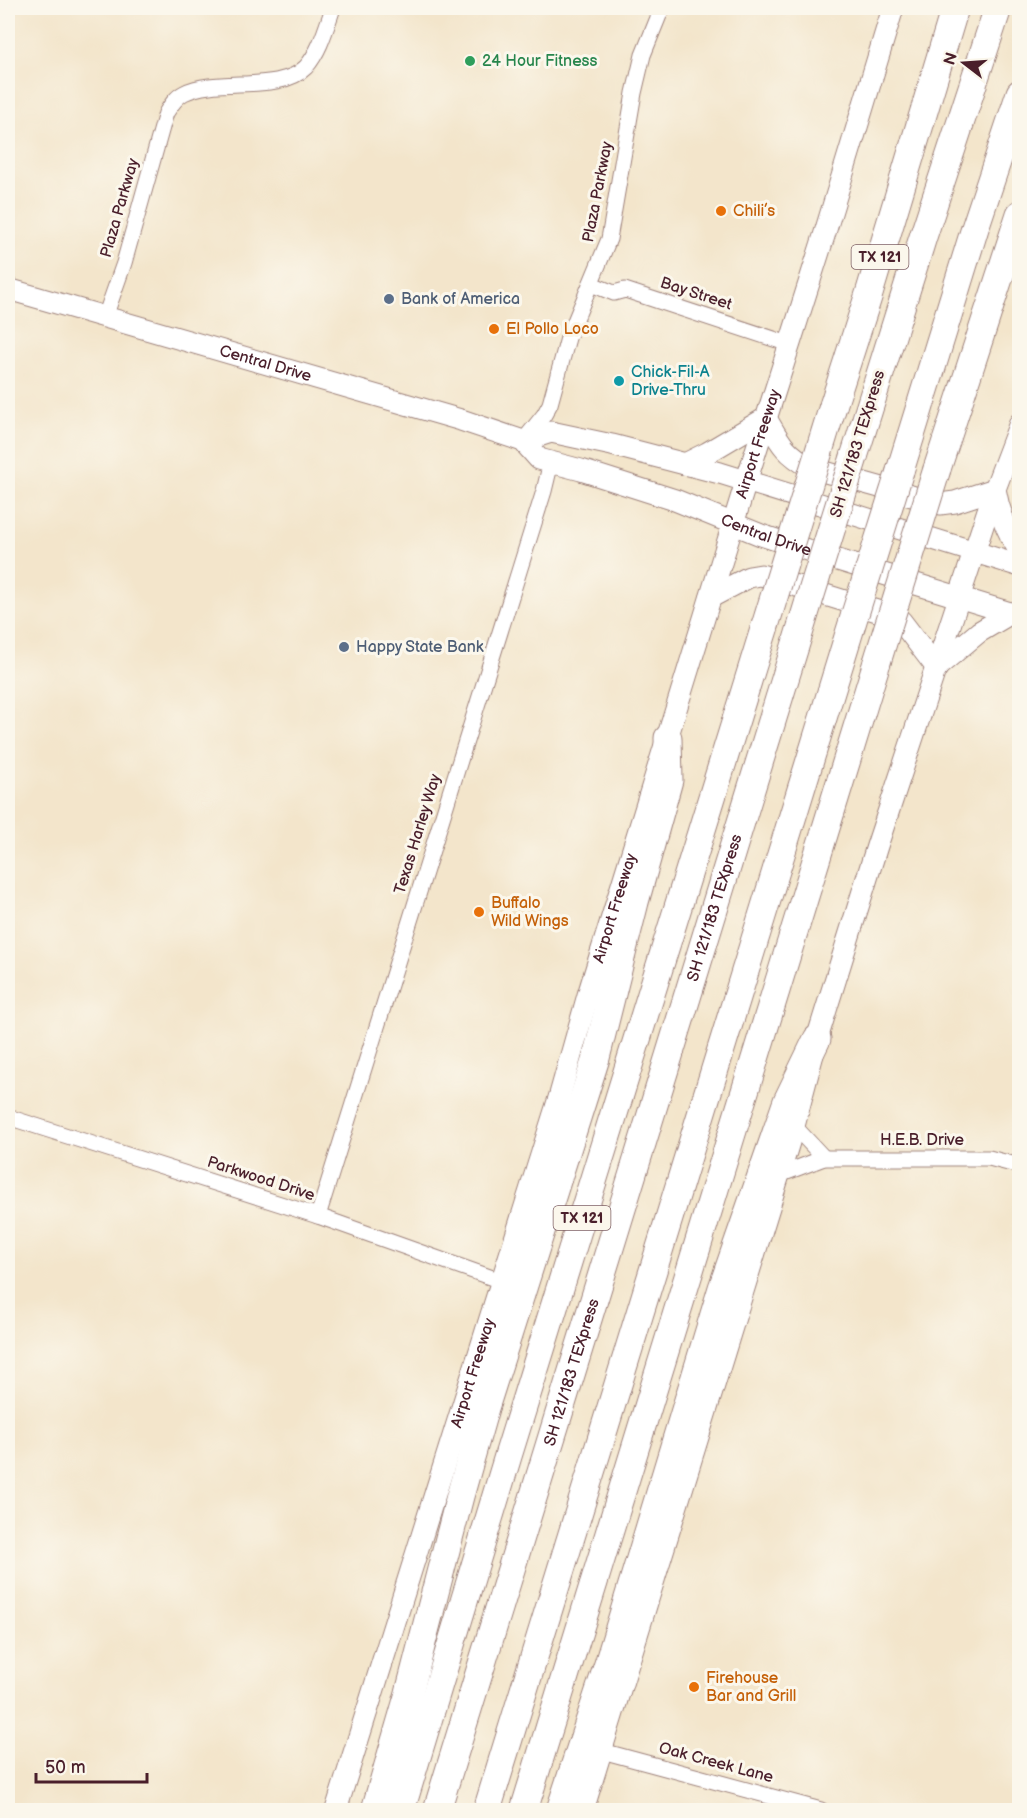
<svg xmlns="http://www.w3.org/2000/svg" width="1027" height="1818" font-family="'Balsamiq Sans',sans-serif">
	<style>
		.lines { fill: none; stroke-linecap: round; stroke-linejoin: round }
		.street-casing { stroke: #9e827b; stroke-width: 17 }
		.secondary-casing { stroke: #9e827b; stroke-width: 23 }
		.highway-casing { stroke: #9e827b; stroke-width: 29 }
		.street { stroke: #fff; stroke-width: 15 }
		.secondary { stroke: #fff; stroke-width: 21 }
		.highway { stroke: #fff; stroke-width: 27 }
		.highway-bridge-casing { stroke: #9e827b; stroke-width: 29; stroke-linecap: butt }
		.highway-bridge { stroke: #fff; stroke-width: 27 }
		.leisure-dot { fill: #2e9e5b; stroke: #fbf7ec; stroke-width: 2 }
		.food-dot { fill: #e8710a; stroke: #fbf7ec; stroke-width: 2 }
		.service-dot { fill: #5c6f8a; stroke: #fbf7ec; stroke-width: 2 }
		.culture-dot { fill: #0f9aa8; stroke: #fbf7ec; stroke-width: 2 }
		.labels { text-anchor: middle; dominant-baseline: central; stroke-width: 6; stroke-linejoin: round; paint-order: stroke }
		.shield { fill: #fbf7ec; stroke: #7f6065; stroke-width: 1.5 }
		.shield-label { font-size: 15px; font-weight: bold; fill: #4a1f2b }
		.leisure-label { font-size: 16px; fill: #27864d; stroke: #fbf7ec; text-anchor: start }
		.street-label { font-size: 16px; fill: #4a1f2b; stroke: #fbf7ec }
		.food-label { font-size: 16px; fill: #c56008; stroke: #fbf7ec; text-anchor: start }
		.service-label { font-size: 16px; fill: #4e5e75; stroke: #fbf7ec; text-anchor: start }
		.culture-label { font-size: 16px; fill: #0d838f; stroke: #fbf7ec; text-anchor: start }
	</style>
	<rect width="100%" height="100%" fill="#fbf7ec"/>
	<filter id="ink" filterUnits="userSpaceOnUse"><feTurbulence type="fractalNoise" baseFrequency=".0167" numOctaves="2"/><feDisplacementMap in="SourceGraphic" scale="12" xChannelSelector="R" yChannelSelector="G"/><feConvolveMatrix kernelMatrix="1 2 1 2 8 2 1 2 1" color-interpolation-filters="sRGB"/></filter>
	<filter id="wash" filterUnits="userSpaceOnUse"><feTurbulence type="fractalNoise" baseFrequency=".008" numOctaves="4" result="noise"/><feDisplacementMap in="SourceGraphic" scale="24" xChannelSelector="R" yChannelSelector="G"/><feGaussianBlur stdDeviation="1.35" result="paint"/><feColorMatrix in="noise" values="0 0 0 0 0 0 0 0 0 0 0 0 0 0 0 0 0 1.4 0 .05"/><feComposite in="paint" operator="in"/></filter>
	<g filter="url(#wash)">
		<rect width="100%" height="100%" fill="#f3e5cb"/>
	</g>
	<g filter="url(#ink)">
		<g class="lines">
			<!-- street casing -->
			<g class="street-casing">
				<g id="street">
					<polyline points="591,284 614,293 625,290 789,344"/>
					<path d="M 105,317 L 124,263 L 166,113 C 171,105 176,97 184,93 C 217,76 280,94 306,67 C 320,51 326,28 333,8"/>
					<polyline points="524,440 544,415 550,404 568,338 609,239 634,93 643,55 662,8"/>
					<polyline points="8,1117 318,1216 501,1281"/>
					<polyline points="794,1126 824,1158"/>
					<polyline points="779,1175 824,1158 989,1158 1020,1166"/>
					<polyline points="318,1216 544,491 551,462"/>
					<polyline points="602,1751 821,1810"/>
				</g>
			</g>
			<!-- secondary casing -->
			<g class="secondary-casing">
				<g id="secondary">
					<path id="s1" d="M 8,289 L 461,420 L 523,441 L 539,459 L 581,470 L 675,500 L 761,535 L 838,560 L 1020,616"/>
					<path d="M 766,418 C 781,444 784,452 811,468 L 940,504 L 955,502 L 995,489 C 999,513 1007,532 1020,552"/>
					<polyline points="523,441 551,432 612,445 720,473 1020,566"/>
					<polyline points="685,464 707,453 766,418"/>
					<polyline points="711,597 749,577 761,575 877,611 901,621 937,668"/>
					<polyline points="937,667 979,632 1011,613"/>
					<path id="s2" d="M 336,1810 L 559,1098 L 588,995 L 746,482 L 824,236 L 893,8"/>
					<polyline points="583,1810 794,1126 817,1039 877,846 995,489 1020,423"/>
				</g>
			</g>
			<!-- highway casing -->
			<g class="highway-casing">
				<g id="highway">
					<polyline points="833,406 869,294 955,8"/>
					<polyline points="854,457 923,237 998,8"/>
					<polyline points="937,469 1020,214"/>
					<polyline points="900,471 975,228 1020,93"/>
					<polyline points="375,1810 409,1693 460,1496 485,1408 596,1058 635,902 669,780 668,738"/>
					<polyline points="401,1810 508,1456 765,626"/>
					<path id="s3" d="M 437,1810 L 809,601"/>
					<polyline points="487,1810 855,614"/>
					<polyline points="524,1810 877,662"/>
					<polyline points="560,1810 609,1661 722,1288 787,1101 817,1039"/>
				</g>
			</g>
			<!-- street -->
			<use href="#street" class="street"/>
			<!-- secondary -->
			<use href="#secondary" class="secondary"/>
			<!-- highway -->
			<use href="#highway" class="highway"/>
			<!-- highway-bridge casing -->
			<g class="highway-bridge-casing">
				<g id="highway-bridge">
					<polyline points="809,601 854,457"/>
					<polyline points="855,614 900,471"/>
					<polyline points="765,626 833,406"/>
					<polyline points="877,662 937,469"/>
				</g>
			</g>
			<!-- highway-bridge -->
			<use href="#highway-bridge" class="highway-bridge"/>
		</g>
	</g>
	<!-- markers -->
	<circle class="leisure-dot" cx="470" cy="61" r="6"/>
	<g class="food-dot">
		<circle cx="721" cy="211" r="6"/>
		<circle cx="494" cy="329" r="6"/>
		<circle cx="479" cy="912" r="6"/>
		<circle cx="694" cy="1687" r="6"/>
	</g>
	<g class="service-dot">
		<circle cx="389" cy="299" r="6"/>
		<circle cx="344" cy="647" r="6"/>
	</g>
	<circle class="culture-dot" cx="619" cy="381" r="6"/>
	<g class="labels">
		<!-- shield labels -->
		<g class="shield">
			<rect x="851.5" y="245" width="57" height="24" rx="4.5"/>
			<rect x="553.5" y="1206" width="57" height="24" rx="4.5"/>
		</g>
		<g class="shield-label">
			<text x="880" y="257">TX 121</text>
			<text x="582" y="1218">TX 121</text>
		</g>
		<!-- leisure labels -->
		<g class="leisure-label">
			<text x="482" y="61">24 Hour Fitness</text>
		</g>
		<!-- street labels -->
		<g class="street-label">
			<text transform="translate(598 192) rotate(-79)">Plaza Parkway</text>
			<text transform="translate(120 208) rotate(-74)">Plaza Parkway</text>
			<text transform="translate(696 294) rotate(18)">Bay Street</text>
			<text stroke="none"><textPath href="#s1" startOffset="268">Central Drive</textPath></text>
			<text transform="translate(858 444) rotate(-73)">SH 121/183 TEXpress</text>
			<text stroke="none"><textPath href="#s2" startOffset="1430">Airport Freeway</textPath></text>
			<text stroke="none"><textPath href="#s1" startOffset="801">Central Drive</textPath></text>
			<text transform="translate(418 834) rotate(-73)">Texas Harley Way</text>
			<text stroke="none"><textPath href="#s3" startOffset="944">SH 121/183 TEXpress</textPath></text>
			<text stroke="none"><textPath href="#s2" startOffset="944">Airport Freeway</textPath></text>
			<text x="922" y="1140">H.E.B. Drive</text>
			<text transform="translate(261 1179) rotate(18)">Parkwood Drive</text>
			<text stroke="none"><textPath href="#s3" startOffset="458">SH 121/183 TEXpress</textPath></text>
			<text stroke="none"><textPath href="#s2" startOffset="458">Airport Freeway</textPath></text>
			<text transform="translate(716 1763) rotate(15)">Oak Creek Lane</text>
		</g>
		<!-- food labels -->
		<g class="food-label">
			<text x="733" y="211">Chili’s</text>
			<text x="506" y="329">El Pollo Loco</text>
			<text x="491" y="903">Buffalo<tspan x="491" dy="18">Wild Wings</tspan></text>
			<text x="706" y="1678">Firehouse<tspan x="706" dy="18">Bar and Grill</tspan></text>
		</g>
		<!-- service labels -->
		<g class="service-label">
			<text x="401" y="299">Bank of America</text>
			<text x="356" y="647">Happy State Bank</text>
		</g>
		<!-- culture labels -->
		<g class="culture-label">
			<text x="631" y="372">Chick-Fil-A<tspan x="631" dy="18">Drive-Thru</tspan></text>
		</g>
	</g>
	<!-- margin -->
	<rect width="1027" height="1818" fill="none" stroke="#fbf7ec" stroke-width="30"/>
	<!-- north arrow -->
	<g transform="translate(964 63) rotate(287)" stroke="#fbf7ec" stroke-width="4.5" paint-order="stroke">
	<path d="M0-4.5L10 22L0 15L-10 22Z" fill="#4a1f2b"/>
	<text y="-9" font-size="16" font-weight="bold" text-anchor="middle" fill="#4a1f2b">N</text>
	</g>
	<!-- scale -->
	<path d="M36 1773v9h111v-9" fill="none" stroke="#4a1f2b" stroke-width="3"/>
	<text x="45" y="1773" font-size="18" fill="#4a1f2b" stroke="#fbf7ec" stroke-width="4.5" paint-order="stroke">50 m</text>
</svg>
